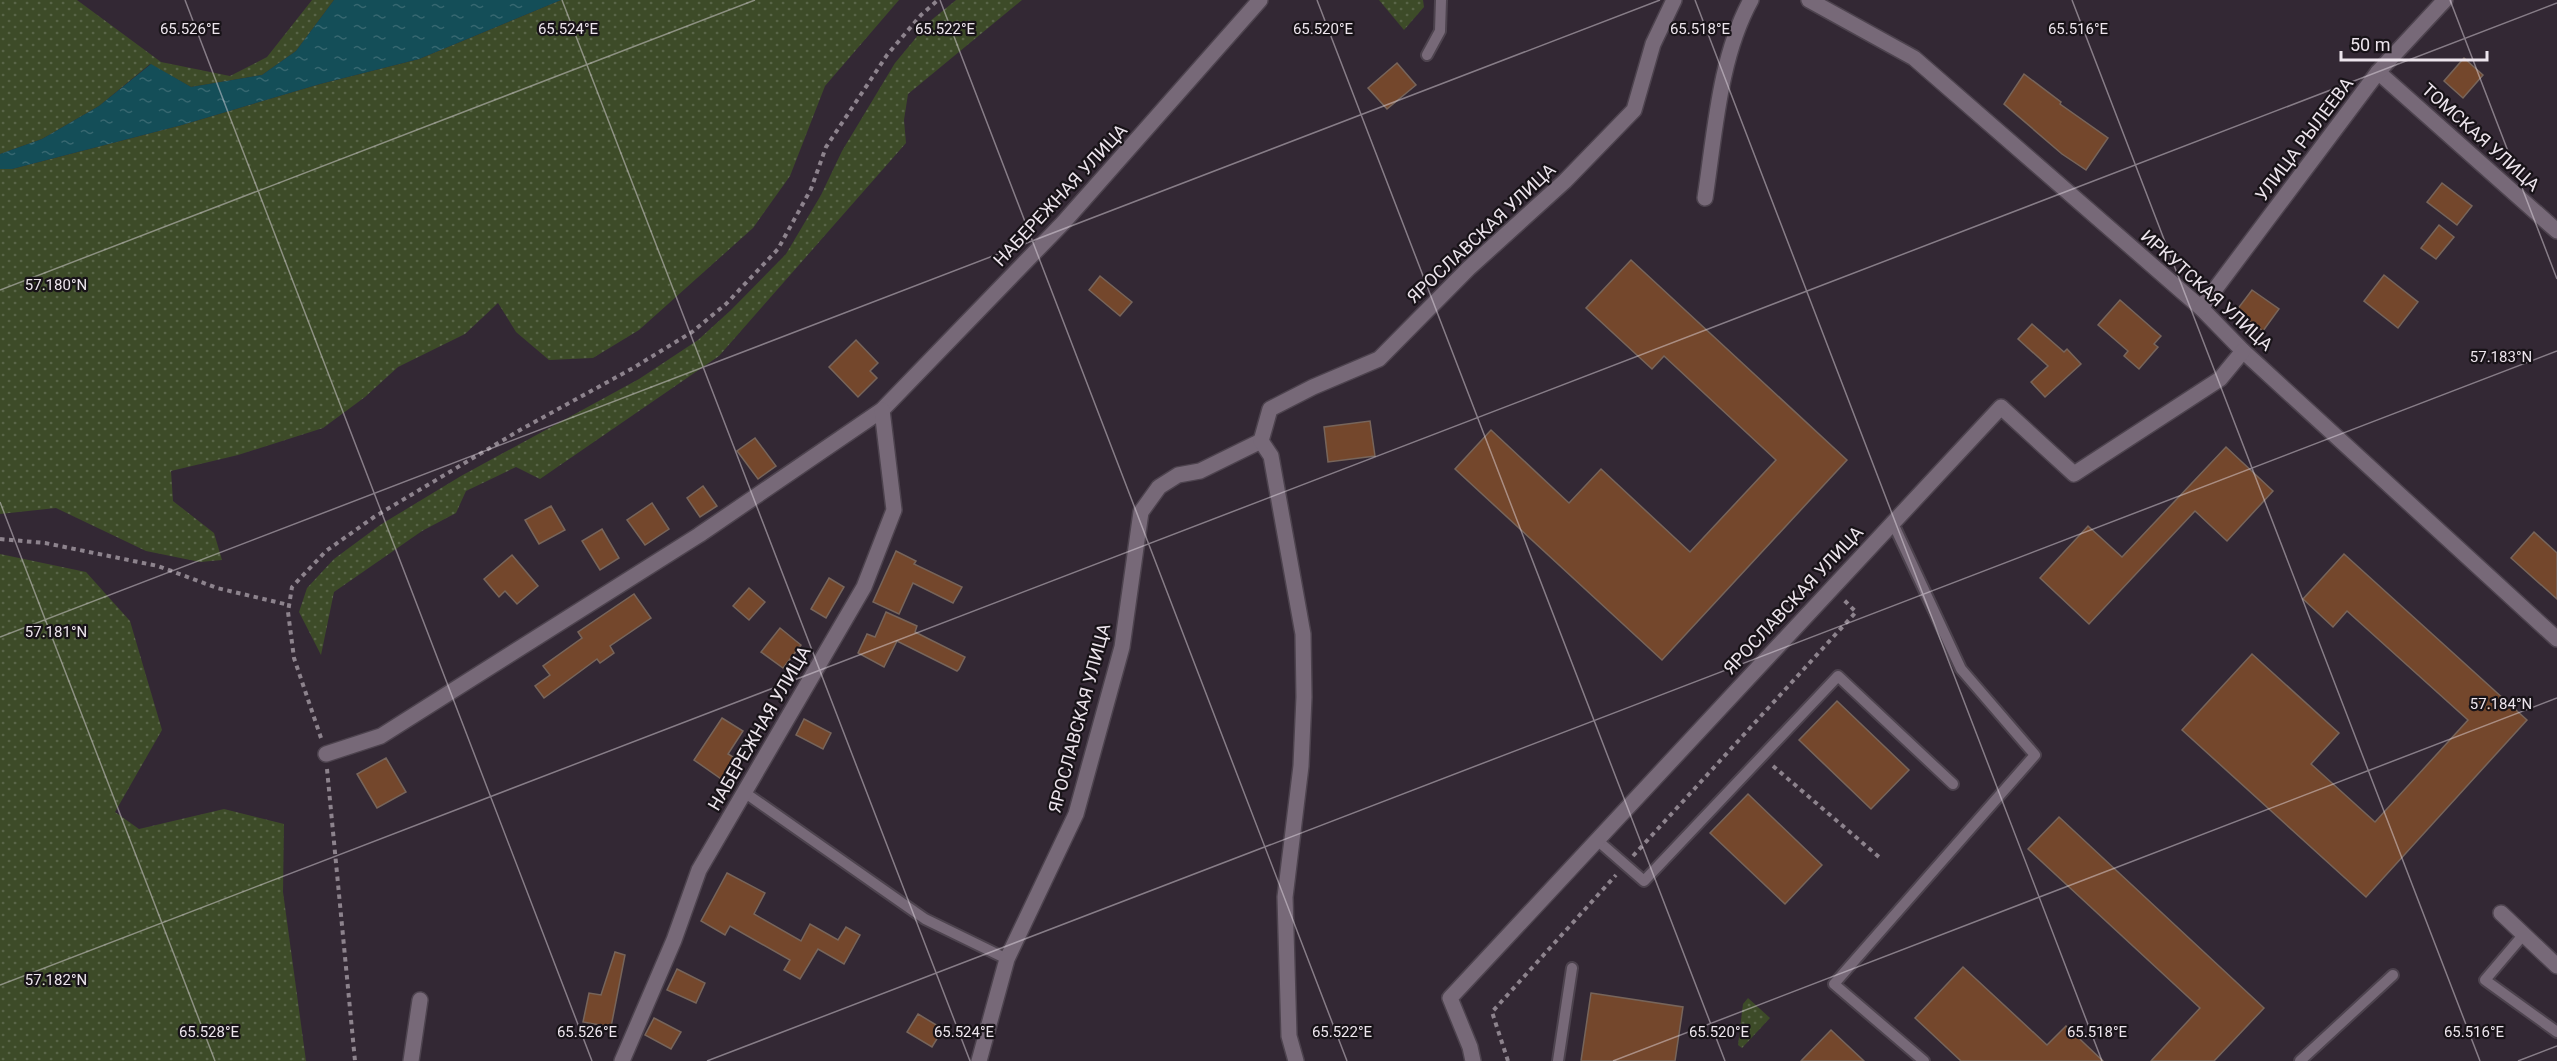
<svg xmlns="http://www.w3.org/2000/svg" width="2557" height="1061" font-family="Roboto,sans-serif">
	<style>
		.grass { fill: url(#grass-dots) }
		.water { fill: url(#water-ripples) }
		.building { fill: #74472c; stroke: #77655b; stroke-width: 1.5 }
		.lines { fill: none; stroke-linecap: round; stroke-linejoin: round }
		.lane-casing { stroke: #4d434e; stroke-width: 14 }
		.street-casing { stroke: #4d434e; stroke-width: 18 }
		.path { stroke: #8d838d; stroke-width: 4; stroke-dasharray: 4.5 4.5; stroke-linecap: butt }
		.lane { stroke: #776978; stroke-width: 10 }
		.street { stroke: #776978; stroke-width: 15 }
		.ticks { fill: none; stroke: #ede5ed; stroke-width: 1.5; stroke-opacity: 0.45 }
		.labels { text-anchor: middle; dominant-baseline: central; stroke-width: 4.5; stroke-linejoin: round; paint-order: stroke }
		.street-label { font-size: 18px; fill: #ede5ed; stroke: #181318 }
		.ticks-label { font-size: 15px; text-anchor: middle; fill: #ede5ed; stroke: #181318; stroke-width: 4.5; stroke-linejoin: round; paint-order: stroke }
	</style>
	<defs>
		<pattern id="grass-dots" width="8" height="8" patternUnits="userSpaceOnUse" patternTransform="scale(1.5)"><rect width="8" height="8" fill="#3d4b28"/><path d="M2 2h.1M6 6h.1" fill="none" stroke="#596548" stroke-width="1.8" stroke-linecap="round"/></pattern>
		<pattern id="water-ripples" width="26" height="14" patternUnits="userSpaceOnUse" patternTransform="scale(1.5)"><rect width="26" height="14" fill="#144e58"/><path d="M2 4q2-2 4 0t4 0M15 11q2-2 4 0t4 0" fill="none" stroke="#366770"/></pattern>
	</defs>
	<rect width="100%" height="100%" fill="#332834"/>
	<!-- grass -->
	<g class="grass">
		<polygon points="0,0 77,0 161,62 230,76 267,57 312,0 334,0 296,51 262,75 191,87 150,64 99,106 42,139 0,154"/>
		<polygon points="561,0 899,0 825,86 790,176 753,228 639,330 593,358 549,360 516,332 498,303 465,334 398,367 365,397 323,428 238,455 171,471 173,501 214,533 222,560 200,562 146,551 56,508 0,514 0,169 12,169 182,125 320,84 419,59"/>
		<polygon points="956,0 1022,0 908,94 904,120 906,143 719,356 540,479 516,467 466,491 456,513 422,531 334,592 321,655 299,612 307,588 334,559 380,525 461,476 639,379 698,340 731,310 786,254 821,195 842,151 895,63 929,22"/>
		<polygon points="1379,0 1423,0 1424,7 1404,30"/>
		<polygon points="0,554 86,572 130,621 162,730 115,812 139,829 224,809 284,824 283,892 306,1061 0,1061"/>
		<polygon points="1748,998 1770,1018 1742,1048 1738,1045 1743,1004"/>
	</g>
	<!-- water -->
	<polygon class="water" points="334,0 561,0 419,59 320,84 182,125 12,169 0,169 0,154 42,139 99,106 151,64 191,87 262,75 296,51"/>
	<!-- building -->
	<g class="building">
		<polygon points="2464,58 2483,75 2463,98 2444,81"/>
		<polygon points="1397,63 1416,85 1387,109 1368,88"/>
		<polygon points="2024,74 2061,102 2060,104 2108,138 2086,170 2062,154 2004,104"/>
		<polygon points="2442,183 2472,206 2457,225 2427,202"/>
		<polygon points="2439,225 2454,237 2436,259 2421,248"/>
		<polygon points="1631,260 1847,460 1662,660 1455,469 1491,430 1569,503 1601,469 1690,552 1776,460 1664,356 1652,369 1586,308"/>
		<polygon points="2384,275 2418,302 2398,328 2364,301"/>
		<polygon points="1100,276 1132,302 1120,316 1089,290"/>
		<polygon points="2252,290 2279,309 2263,331 2236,311"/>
		<polygon points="2120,300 2161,336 2154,344 2158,347 2139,369 2124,356 2128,351 2098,325"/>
		<polygon points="2032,324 2064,352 2067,349 2081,364 2045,397 2031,382 2048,366 2018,339"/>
		<polygon points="856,340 878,363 870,371 877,378 858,397 829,367"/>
		<polygon points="1370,421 1375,456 1328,462 1324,427"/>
		<polygon points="755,438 776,466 758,479 737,451"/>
		<polygon points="2226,447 2273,491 2227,541 2195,511 2089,624 2040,578 2088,526 2122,557"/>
		<polygon points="703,486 717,506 700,517 687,498"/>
		<polygon points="652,503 669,529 645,545 627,520"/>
		<polygon points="551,506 565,530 539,544 525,520"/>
		<polygon points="602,529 619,558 600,570 582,541"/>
		<polygon points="2534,532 2557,553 2557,599 2511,558"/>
		<polygon points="896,551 916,561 914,564 962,587 953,603 913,583 899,614 873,602"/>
		<polygon points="2344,554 2527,720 2366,897 2182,730 2252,654 2339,733 2311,764 2375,822 2468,720 2347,611 2333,627 2303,599"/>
		<polygon points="512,555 538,586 517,604 505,591 499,597 484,579"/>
		<polygon points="829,578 844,587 826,618 811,609"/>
		<polygon points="749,588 765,602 749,620 733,606"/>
		<polygon points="634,594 651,618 610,646 614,653 600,663 597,659 544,698 535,686 550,675 543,666 582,638 578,632"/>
		<polygon points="886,612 917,626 915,632 965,657 959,669 957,671 897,641 884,667 858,653 867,634 875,637"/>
		<polygon points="780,628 801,645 783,668 761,652"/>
		<polygon points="1837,701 1909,770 1871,809 1799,740"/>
		<polygon points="722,718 743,731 728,754 738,760 724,781 694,760"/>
		<polygon points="804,719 831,733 823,749 796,735"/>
		<polygon points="386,758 406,792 377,808 357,774"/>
		<polygon points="1748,794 1822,865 1785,904 1710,833"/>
		<polygon points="2059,817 2264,1008 2214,1061 2151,1061 2200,1008 2028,849"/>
		<polygon points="727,873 765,893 754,914 801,941 810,924 838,940 846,927 860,935 844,964 818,949 800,979 784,970 790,960 730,926 725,935 701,921"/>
		<polygon points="615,952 625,955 611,1027 583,1022 589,993 601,995"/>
		<polygon points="1963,967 2047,1045 2066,1026 2103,1061 1961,1061 1915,1018"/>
		<polygon points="677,969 705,983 696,1003 667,990"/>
		<polygon points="1591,993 1683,1007 1675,1061 1581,1061"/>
		<polygon points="918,1014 943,1029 932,1047 907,1032"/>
		<polygon points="654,1018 681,1032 671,1049 645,1035"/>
		<polygon points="1831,1030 1864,1061 1801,1061"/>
	</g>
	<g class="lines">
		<!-- lane casing -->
		<g class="lane-casing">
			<g id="lane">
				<polyline points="1427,55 1440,31 1441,0"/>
				<polyline points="1892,521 1961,669 2035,755 1834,984 1924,1061"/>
				<polyline points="744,792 925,919 1007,959"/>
				<polyline points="1597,840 1644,881 1838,676 1953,784"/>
				<polyline points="2524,934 2485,980 2557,1032"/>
				<polyline points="1558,1061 1572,968"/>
				<polyline points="2300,1061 2393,975"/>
			</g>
		</g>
		<!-- street casing -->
		<g class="street-casing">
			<g id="street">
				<polyline points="1809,0 1914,58 2201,308 2243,351 2557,639"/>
				<polyline points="2378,72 2557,231"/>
				<path d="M 1705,198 C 1715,133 1719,58 1751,0"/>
				<polyline points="2201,308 2378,72 2445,0"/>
				<polyline points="326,754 381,736 699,535 882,410 1063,223 1260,0"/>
				<polyline points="2501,913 2557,966"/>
				<polyline points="411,1061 420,1000"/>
				<polyline points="622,1061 674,940 699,870 864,587 894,510 882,410"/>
				<polyline points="979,1061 1007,959 1076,814 1122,647 1141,512 1159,487 1178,475 1200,471 1261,441"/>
				<polyline points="1296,1061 1289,1036 1285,897 1301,766 1304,697 1303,634 1271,456 1261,441 1270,409 1313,387 1379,359 1469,268 1565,181 1634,110 1653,44 1674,0"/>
				<polyline points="1473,1061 1470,1047 1450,998 2001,407 2074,474 2220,379 2243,351"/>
			</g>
		</g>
		<!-- path -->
		<g class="path">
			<polyline points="0,539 45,543 158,566 217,588 289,605"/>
			<polyline points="321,738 294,658 288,612 292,587 326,551 374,517 520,430 633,368 692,332 726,304 778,249 811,189 826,147 887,55 921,15 938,0"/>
			<polyline points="1773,766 1879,857"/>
			<polyline points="327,769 355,1061"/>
			<polyline points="1633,856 1856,612 1842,598"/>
			<polyline points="1508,1061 1492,1012 1616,875"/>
		</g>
		<!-- lane -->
		<use href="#lane" class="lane"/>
		<!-- street -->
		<use href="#street" class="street"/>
	</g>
	<!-- ticks -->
	<path class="ticks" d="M 185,0 L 592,1061M 562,0 L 970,1061M 940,0 L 1347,1061M 1317,0 L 1725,1061M 1695,0 L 2102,1061M 2072,0 L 2480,1061M 2450,0 L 2557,279M 0,290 L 755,0M 0,502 L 215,1061M 0,637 L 1660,0M 0,985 L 2557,3M 707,1061 L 2557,351M 1613,1061 L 2557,698M 2518,1061 L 2557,1046"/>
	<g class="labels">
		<!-- street labels -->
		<g class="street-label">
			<text transform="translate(2481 137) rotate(42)">ТОМСКАЯ УЛИЦА</text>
			<text transform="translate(2304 139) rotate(-53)">УЛИЦА РЫЛЕЕВА</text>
			<text transform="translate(1060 195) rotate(-47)">НАБЕРЕЖНАЯ УЛИЦА</text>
			<text transform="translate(1481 233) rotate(-43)">ЯРОСЛАВСКАЯ УЛИЦА</text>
			<text transform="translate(2207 290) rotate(42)">ИРКУТСКАЯ УЛИЦА</text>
			<text transform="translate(1793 600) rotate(-47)">ЯРОСЛАВСКАЯ УЛИЦА</text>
			<text transform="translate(1079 718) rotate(-75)">ЯРОСЛАВСКАЯ УЛИЦА</text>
			<text transform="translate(759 728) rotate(-60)">НАБЕРЕЖНАЯ УЛИЦА</text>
		</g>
	</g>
	<g class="ticks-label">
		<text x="190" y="34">65.526°E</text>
		<text x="568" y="34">65.524°E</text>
		<text x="945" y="34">65.522°E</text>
		<text x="1323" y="34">65.520°E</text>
		<text x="1700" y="34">65.518°E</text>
		<text x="2078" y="34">65.516°E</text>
		<text x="56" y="290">57.180°N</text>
		<text x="2501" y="362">57.183°N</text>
		<text x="56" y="637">57.181°N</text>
		<text x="2501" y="709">57.184°N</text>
		<text x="56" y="985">57.182°N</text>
		<text x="209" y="1037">65.528°E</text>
		<text x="587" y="1037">65.526°E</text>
		<text x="964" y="1037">65.524°E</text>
		<text x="1342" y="1037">65.522°E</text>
		<text x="1719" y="1037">65.520°E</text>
		<text x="2097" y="1037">65.518°E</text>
		<text x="2474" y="1037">65.516°E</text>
	</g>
	<!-- scale -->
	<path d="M2341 51v9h146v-9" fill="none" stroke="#ede5ed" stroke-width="3"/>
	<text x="2350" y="51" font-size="18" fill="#ede5ed" stroke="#181318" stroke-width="4.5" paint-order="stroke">50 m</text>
</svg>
